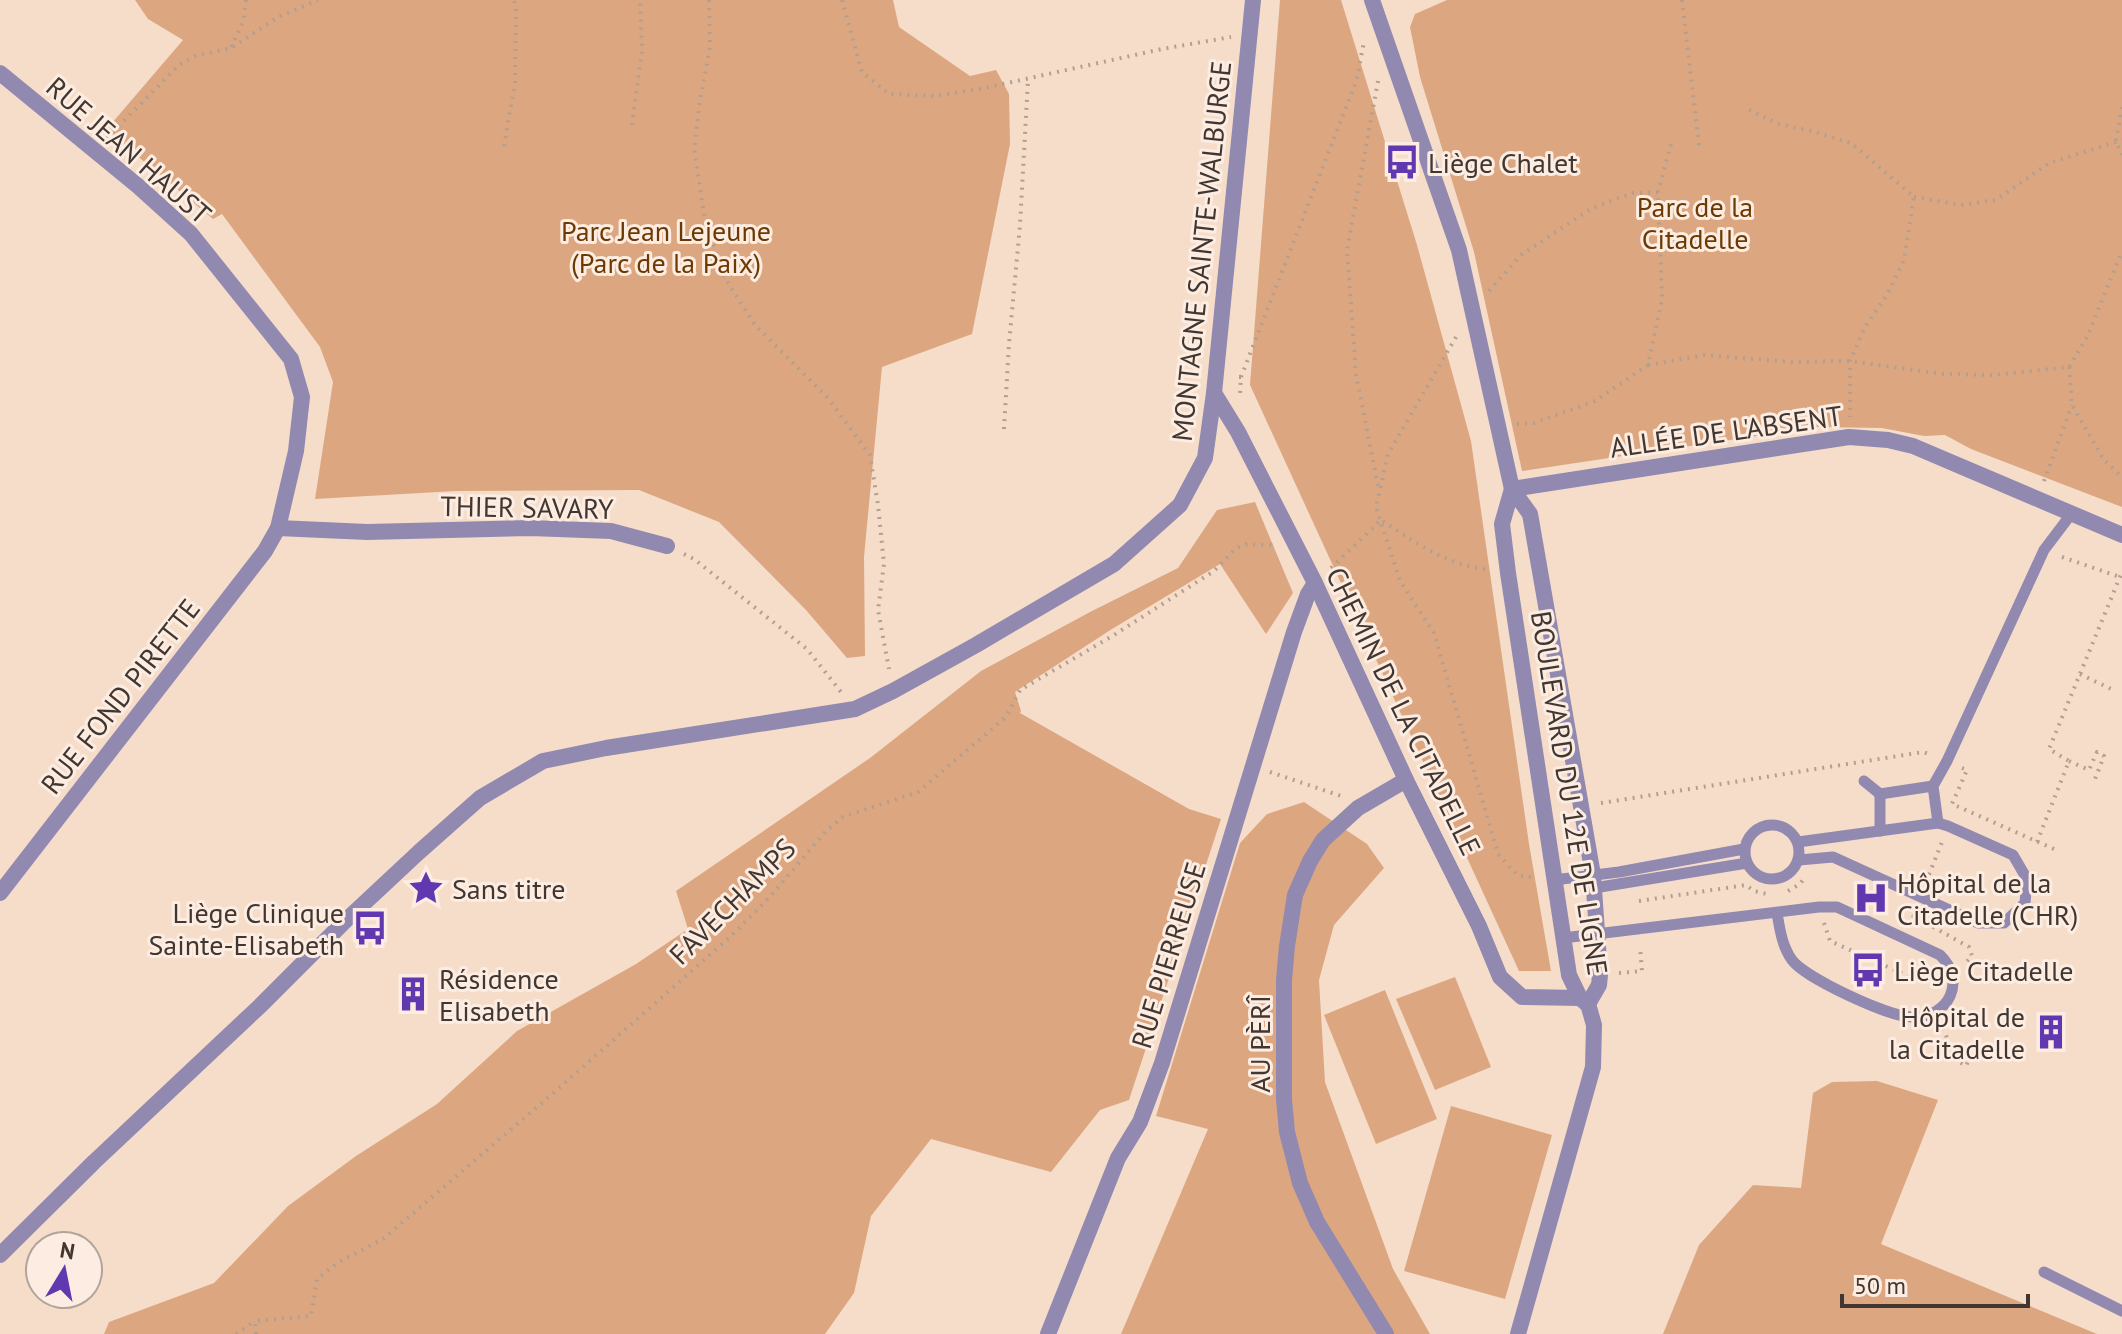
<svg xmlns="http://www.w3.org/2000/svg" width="2122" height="1334" font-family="'PT Sans',sans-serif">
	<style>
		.green { fill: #dca780 }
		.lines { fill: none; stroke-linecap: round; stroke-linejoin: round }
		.path { stroke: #b29f90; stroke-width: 4; stroke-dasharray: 2 6; stroke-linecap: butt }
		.service { stroke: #9189b0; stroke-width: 11 }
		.minor { stroke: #9189b0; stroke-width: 16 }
		.tertiary { stroke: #9189b0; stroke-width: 16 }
		.labels { text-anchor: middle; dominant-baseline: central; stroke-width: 6; stroke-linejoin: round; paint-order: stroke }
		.street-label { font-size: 28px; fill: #413730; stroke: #fcece1 }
		.poi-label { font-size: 28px; fill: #413730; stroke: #fcece1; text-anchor: start }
		.park-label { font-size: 28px; fill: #6d3902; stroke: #fcece1 }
	</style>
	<rect width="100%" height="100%" fill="#f6ddca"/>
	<!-- green -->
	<g class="green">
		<polygon points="135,0 893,0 899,27 970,76 996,70 1009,94 1010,144 972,334 882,367 864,557 865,656 847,658 806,610 719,522 639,490 456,491 315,499 333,382 320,347 222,214 213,219 106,130 183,40 148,19"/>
		<polygon points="1280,0 1341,0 1417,245 1471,441 1529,844 1551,971 1519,971 1250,385"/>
		<polygon points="1447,0 2122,0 2122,507 1971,449 1945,435 1924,436 1882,428 1817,427 1522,471 1474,252 1420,77 1410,27 1415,14"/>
		<polygon points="1255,502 1293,593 1266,634 1220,564 1112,629 1015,692 1021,711 1020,713 1189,809 1221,819 1129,1100 1100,1110 1051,1172 931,1139 871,1216 854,1293 825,1334 104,1334 109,1322 214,1283 288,1206 356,1156 437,1104 517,1031 636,964 688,929 676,891 870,758 981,671 1090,612 1178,568 1217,510"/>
		<polygon points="1304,802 1367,844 1384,868 1334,925 1319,980 1325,1082 1393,1269 1430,1334 1121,1334 1208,1129 1156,1116 1240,843 1267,814"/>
		<polygon points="1455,977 1491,1067 1435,1090 1396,999"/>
		<polygon points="1385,990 1437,1119 1376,1144 1324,1015"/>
		<polygon points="1877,1081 1938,1100 1881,1244 2097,1334 1663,1334 1699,1245 1753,1185 1801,1188 1813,1093 1832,1082"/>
		<polygon points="1451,1106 1552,1135 1505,1299 1404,1271"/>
	</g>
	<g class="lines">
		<!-- path -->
		<g class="path">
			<polyline points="709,0 710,47 700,100 694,149 704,214 723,275 755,325 827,397 870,455 878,505 884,564 878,610 889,669"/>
			<polyline points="842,0 862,72 889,94 934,96 980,89 1162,49 1231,37"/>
			<polyline points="1682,0 1699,145"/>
			<polyline points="231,47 243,22 246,0"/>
			<polyline points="1378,81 1347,250 1356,374 1379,491"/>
			<polyline points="2122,107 2116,141 2122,155"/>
			<polyline points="1749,110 1779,124 1811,131 1851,143 1914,197 1904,260 1888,293 1864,329 1850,361 1850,417"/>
			<polyline points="632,125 642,50 640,0"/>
			<polyline points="107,138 179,65 195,56 231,48 278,17 318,0"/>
			<polyline points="504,146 515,82 516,9 514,0"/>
			<polyline points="1914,197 1961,205 1996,200 2049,163 2122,140"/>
			<polyline points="1489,291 1521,255 1592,208 1633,193 1658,192"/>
			<polyline points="1456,337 1388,454 1376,507 1400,581 1434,633 1498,854 1517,875 1536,878"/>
			<polyline points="1648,365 1704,355 1792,362 1850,361 1943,374 1994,375 2069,367 2087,337 2122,251"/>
			<polyline points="2069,367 2072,405 2104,460 2122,477"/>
			<polyline points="1239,377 1241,377 1240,394"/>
			<polyline points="1241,377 1356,82 1364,42"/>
			<polyline points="1517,424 1534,423 1595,401 1648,365 1662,299 1658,192 1672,140"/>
			<polyline points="1004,429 1009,344 1020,225 1028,80"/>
			<polyline points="2044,481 2072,405"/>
			<path d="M 1383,521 C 1416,544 1448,565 1489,570"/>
			<polyline points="684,554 694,559 807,649 841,692"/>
			<polyline points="2062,557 2120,577"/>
			<polyline points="1331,568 1381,520"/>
			<polyline points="2080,674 2111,689"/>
			<polyline points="2069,761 2089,770 2097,752 2104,756 2095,779"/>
			<polyline points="1962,768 1967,770 1952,804 2054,849"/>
			<polyline points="1270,772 1341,796"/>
			<polyline points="1601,803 1923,752 1932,755"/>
			<polyline points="2037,842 2069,761 2049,749 2122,572"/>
			<polyline points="1926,882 1942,842"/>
			<polyline points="1788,891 1800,884 1805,877"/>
			<polyline points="1639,901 1746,885 1754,891 1767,894"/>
			<polyline points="1912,915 1969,947 1972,956 1966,963"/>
			<polyline points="1824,923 1830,941 1919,981 1932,975"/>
			<polyline points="1619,973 1642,971 1640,947"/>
			<polyline points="1943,1028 1956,1060 1966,1066 1974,1049 1982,1053"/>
			<polyline points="236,1334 255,1321"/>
			<polyline points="256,1334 255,1321 311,1316 317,1279 337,1263 383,1239 550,1096 729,938 768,899 827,830 843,817 918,792 1006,717 1020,690 1114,635 1214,571 1236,548 1247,544 1271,545 1273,548"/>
		</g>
		<!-- service -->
		<g class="service">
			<polyline points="1864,781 1880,794 1933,786"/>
			<polyline points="1880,794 1880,831"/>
			<polyline points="1938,823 1933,786 1947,761 2044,550 2072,513"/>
			<circle cx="1772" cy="852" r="27"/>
			<polyline points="1798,842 1938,823 1948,826 2013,855 2027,879 2025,903 2004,923 1978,923 1833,857 1799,860"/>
			<polyline points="1554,880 1619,872 1744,849"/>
			<polyline points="1594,888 1747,863"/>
			<path d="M 1563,938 L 1819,907 L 1837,907 L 1940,955 C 1967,981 1949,1018 1912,1017 C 1889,1017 1805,978 1792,960 C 1782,946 1780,930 1777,913"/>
			<polyline points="2044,1272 2122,1311"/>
		</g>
		<!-- minor -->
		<g class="minor">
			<polyline points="1372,0 1459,250 1512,489 1530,514 1593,875 1600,975 1599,985 1588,1004"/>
			<polyline points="0,73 138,186 191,234 291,359 302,397 296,451 278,528 265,551 0,893"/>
			<polyline points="1214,393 1238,432 1315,583 1406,780 1479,926 1500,977 1522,997 1580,998"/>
			<polyline points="1512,489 1849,437 1888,440 1913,446 2122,535"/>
			<polyline points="1512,489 1502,524 1508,573 1569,975 1580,998 1586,1003"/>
			<polyline points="278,528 367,532 530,528 611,531 667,546"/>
			<polyline points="1048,1334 1118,1158 1140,1122 1162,1063 1294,632 1308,594 1315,583"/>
			<polyline points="1386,1334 1317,1222 1300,1183 1287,1132 1284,1099 1284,980 1287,946 1295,895 1310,861 1323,840 1358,808 1406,780"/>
			<polyline points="1518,1334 1593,1067 1594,1025 1588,1004"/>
		</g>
		<!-- tertiary -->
		<polyline class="tertiary" points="0,1255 94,1162 260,1006 343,923 419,852 480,798 543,761 606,748 855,709 893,691 976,645 1114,564 1180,505 1205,458 1214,393 1253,0"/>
	</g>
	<!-- icons -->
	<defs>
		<g id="bus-bare" transform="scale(2.76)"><path d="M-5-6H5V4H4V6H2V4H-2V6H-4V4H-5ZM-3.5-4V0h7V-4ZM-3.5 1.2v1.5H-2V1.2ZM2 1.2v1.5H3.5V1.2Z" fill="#6238b0" stroke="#fcece1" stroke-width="2.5" paint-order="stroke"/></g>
		<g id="sight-bare" transform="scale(2.76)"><path d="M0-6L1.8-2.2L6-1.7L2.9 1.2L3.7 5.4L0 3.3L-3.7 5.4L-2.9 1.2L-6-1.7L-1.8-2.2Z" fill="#6238b0" stroke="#fcece1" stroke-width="2.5" paint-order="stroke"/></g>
		<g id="hospital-bare" transform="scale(2.76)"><path d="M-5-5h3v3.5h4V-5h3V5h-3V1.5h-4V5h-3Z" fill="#6238b0" stroke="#fcece1" stroke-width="2.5" paint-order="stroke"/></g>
		<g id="building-bare" transform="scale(2.76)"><path d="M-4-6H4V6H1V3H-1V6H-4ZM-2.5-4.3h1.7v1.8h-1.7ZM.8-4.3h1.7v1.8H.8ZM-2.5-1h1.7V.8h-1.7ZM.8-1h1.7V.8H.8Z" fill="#6238b0" stroke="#fcece1" stroke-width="2.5" paint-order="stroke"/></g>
	</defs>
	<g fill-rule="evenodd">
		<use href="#bus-bare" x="1402" y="162"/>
		<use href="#sight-bare" x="426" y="888"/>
		<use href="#hospital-bare" x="1871" y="898"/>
		<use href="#bus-bare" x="370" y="928"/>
		<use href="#bus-bare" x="1868" y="970"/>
		<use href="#building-bare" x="413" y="994"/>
		<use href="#building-bare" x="2051" y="1032"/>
	</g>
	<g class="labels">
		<!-- street labels -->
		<g class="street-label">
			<text transform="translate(129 150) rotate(41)">RUE JEAN HAUST</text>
			<text transform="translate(1201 251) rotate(-84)">MONTAGNE SAINTE-WALBURGE</text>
			<text transform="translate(1726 431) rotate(-8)">ALLÉE DE L'ABSENT</text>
			<text transform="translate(527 507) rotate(1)">THIER SAVARY</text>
			<text transform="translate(120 696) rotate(-52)">RUE FOND PIRETTE</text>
			<text transform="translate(1404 711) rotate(64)">CHEMIN DE LA CITADELLE</text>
			<text transform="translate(1570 793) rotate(81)">BOULEVARD DU 12E DE LIGNE</text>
			<text transform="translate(732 901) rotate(-45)">FAVECHAMPS</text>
			<text transform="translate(1168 955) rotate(-73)">RUE PIERREUSE</text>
			<text transform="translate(1259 1044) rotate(-90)">AU PÈRÎ</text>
		</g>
		<!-- poi labels -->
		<g class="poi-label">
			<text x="1428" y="162">Liège Chalet</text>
			<text x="1897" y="882">Hôpital de la<tspan x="1897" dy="32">Citadelle (CHR)</tspan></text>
			<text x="452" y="888">Sans titre</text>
			<text x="344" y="912" text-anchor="end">Liège Clinique<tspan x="344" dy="32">Sainte-Elisabeth</tspan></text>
			<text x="1894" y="970">Liège Citadelle</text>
			<text x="439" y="978">Résidence<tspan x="439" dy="32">Elisabeth</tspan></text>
			<text x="2025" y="1016" text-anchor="end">Hôpital de<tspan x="2025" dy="32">la Citadelle</tspan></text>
		</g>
		<!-- park labels -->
		<g class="park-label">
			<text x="1695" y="206">Parc de la<tspan x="1695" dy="32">Citadelle</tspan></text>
			<text x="666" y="230">Parc Jean Lejeune<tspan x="666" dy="32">(Parc de la Paix)</tspan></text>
		</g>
	</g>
	<!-- north arrow -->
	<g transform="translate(64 1270) rotate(10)"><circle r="38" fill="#fcece1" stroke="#b1a49a" stroke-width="2"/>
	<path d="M0-6L14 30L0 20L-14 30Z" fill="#6238b0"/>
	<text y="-12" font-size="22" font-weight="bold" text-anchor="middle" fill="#413730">N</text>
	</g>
	<!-- scale -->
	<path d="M1842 1294v12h186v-12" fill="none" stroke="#413730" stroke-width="4"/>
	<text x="1854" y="1294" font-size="24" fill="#413730" stroke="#fcece1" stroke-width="6" paint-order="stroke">50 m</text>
</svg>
